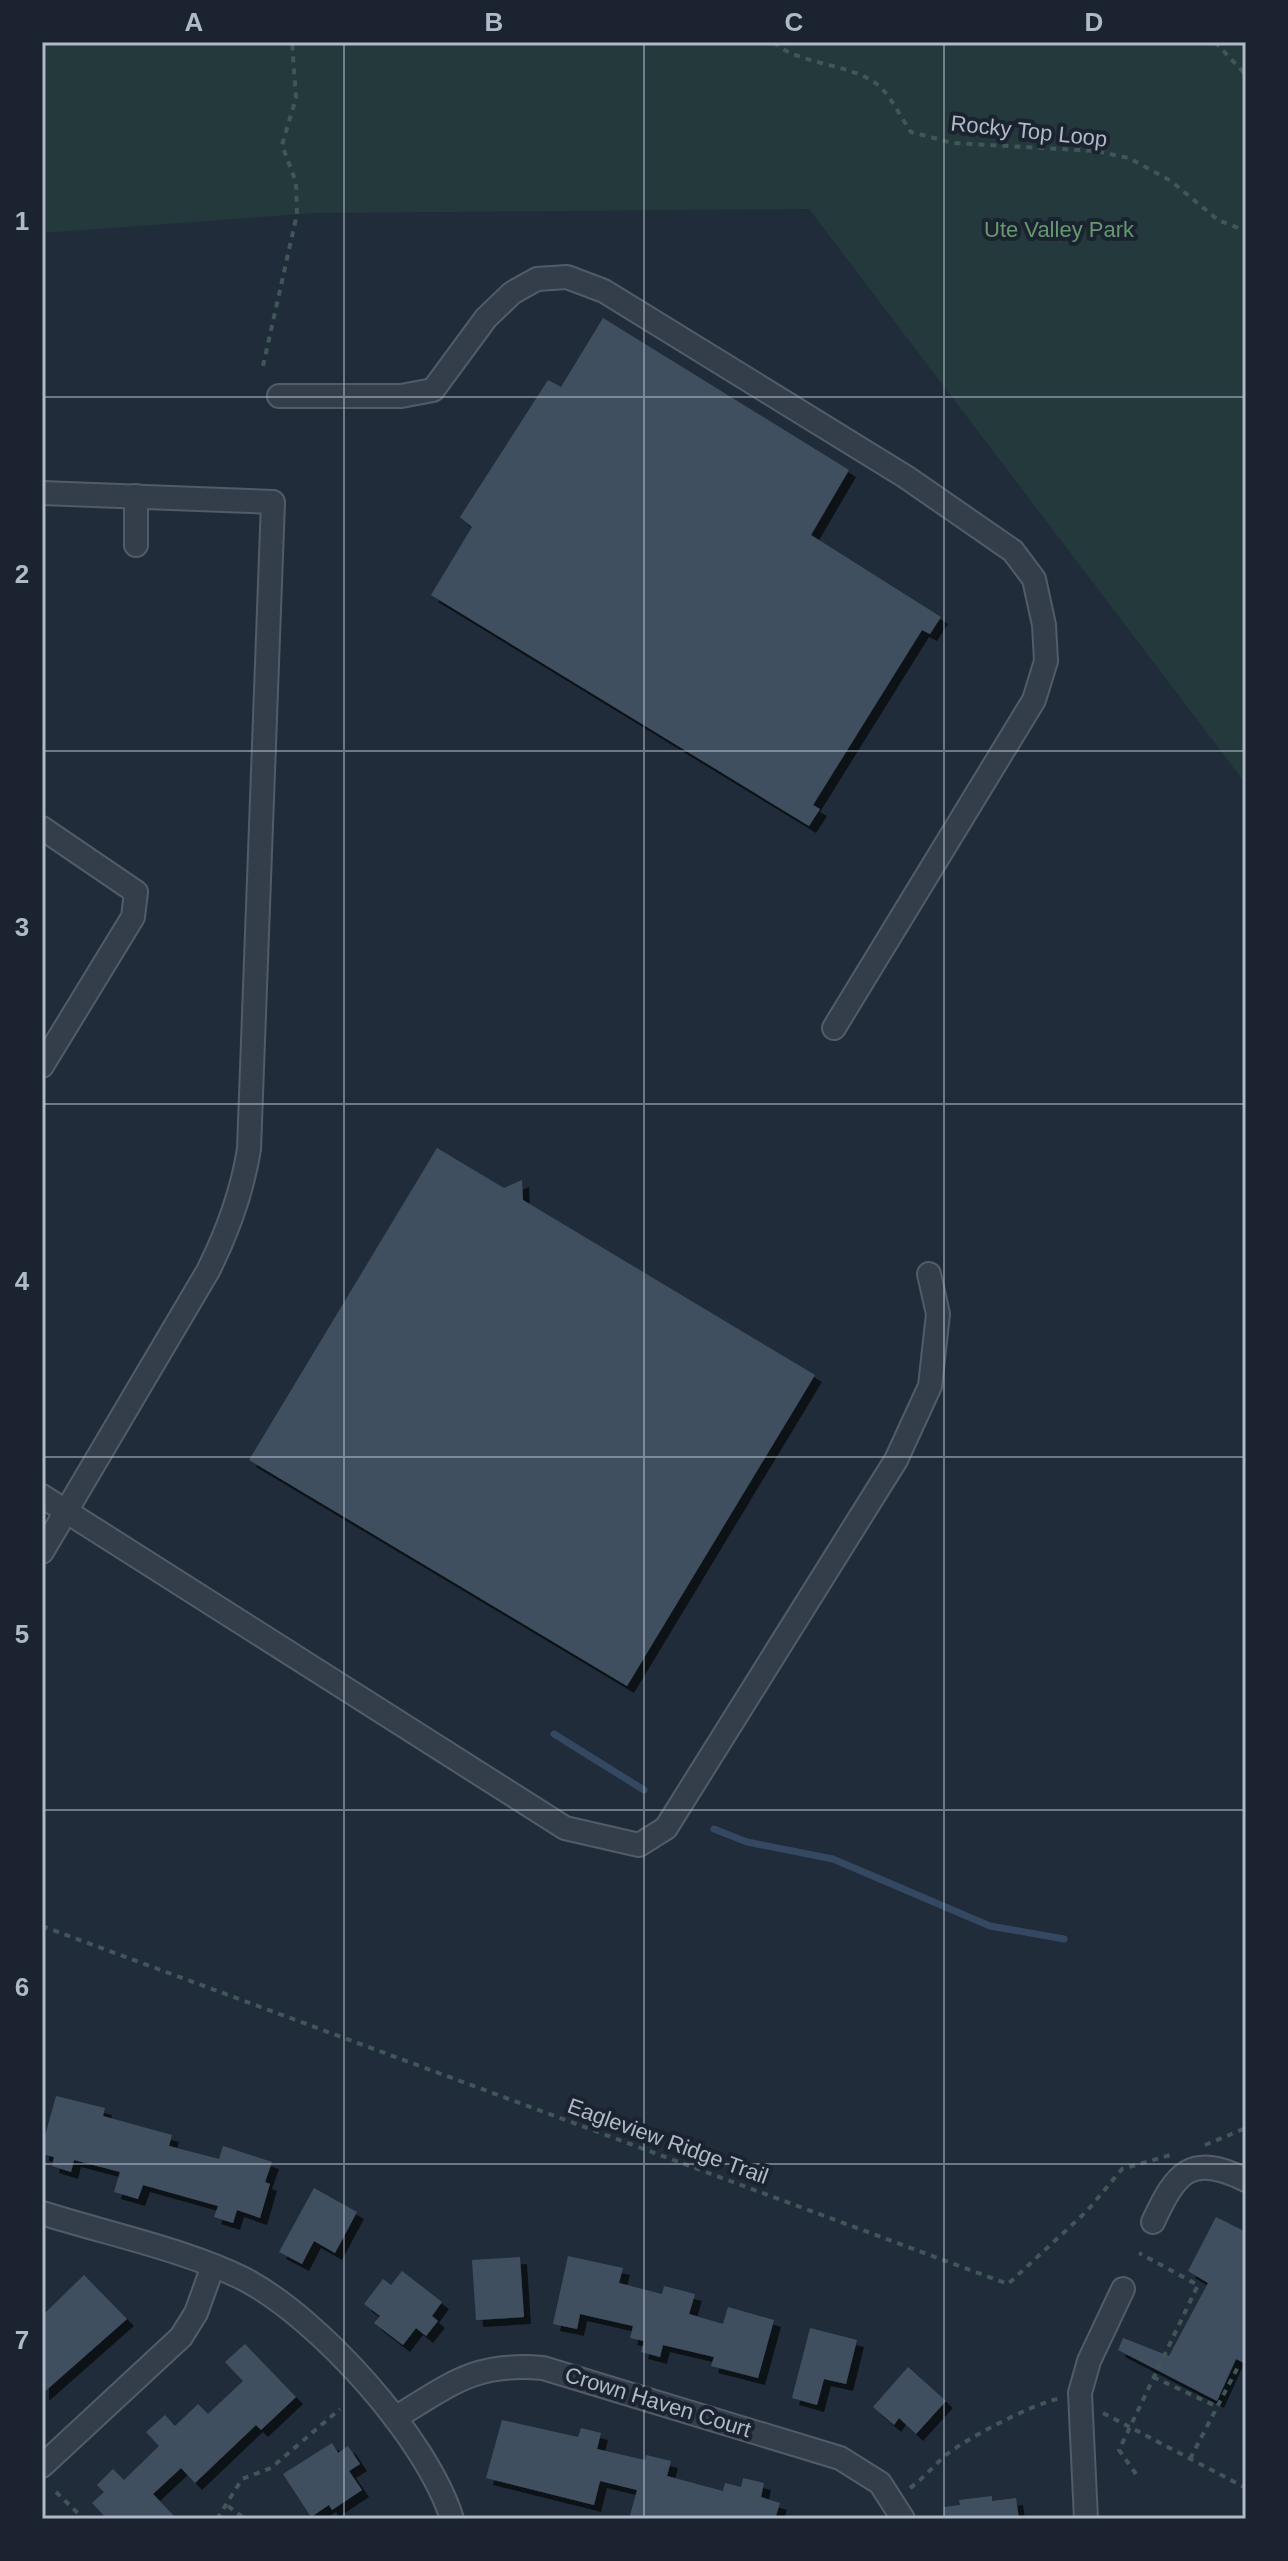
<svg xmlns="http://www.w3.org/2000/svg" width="1288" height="2561" font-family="Arial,sans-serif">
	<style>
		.green { fill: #23393b }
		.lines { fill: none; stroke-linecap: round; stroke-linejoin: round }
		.stream { stroke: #344862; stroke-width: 7 }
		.building { fill: #414f5f; filter: url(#shadow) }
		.minor-casing { stroke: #525c68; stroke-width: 26 }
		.path { stroke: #405658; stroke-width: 4; stroke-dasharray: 6 6; stroke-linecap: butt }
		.minor { stroke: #343e4a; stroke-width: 22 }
		.grid { fill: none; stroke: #afb9c7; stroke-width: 2; stroke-opacity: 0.55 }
		.labels { text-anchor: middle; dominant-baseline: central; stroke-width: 8; stroke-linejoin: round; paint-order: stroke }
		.street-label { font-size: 22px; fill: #afb9c7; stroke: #1a232f }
		.park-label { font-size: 22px; fill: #669870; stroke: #1a232f }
		.neatline { fill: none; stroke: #afb9c7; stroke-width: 3 }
		.grid-label { font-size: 26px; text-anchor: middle; font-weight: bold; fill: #afb9c7 }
	</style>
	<defs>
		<filter id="shadow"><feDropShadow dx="7" dy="7" stdDeviation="0" flood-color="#0009"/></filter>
	</defs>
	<rect width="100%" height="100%" fill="#212c3a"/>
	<!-- green -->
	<polygon class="green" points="42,42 1246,42 1246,784 809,209 317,213 42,233"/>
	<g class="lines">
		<!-- stream -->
		<g class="stream">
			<polyline points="554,1734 644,1790"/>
			<polyline points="714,1829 747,1842 833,1859 990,1926 1064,1939"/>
		</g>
	</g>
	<!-- building -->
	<g class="building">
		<polygon points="603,318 849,470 811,535 941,617 930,634 922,630 813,805 820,809 809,826 431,595 472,527 460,517 548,380 561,387"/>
		<polygon points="437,1148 504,1188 522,1180 523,1200 815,1375 627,1686 249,1460"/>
		<polygon points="56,2096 105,2108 103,2116 172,2135 169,2146 219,2159 223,2146 272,2162 265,2182 270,2184 260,2218 237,2210 233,2223 214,2217 218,2206 143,2185 138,2199 114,2192 120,2172 74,2160 71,2172 52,2166 54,2157 42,2154 42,2135 45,2136"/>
		<polygon points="314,2188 357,2212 335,2253 314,2241 302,2264 279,2252"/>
		<polygon points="1216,2217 1246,2232 1246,2364 1236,2359 1217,2401 1118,2350 1123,2338 1169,2356 1208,2283 1188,2271"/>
		<polygon points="568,2256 623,2268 619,2283 662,2294 664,2286 695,2294 689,2314 723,2324 728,2307 774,2320 758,2378 711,2366 714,2357 663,2345 660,2357 641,2352 644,2341 630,2338 633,2326 580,2314 577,2329 553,2324"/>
		<polygon points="520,2257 524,2317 476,2320 472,2260"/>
		<polygon points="402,2271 442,2302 432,2316 438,2321 426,2336 416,2328 403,2345 374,2323 380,2316 364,2304 383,2279 391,2285"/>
		<polygon points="84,2275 127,2319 42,2394 42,2316"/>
		<polygon points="810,2328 857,2340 846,2384 824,2379 817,2405 792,2398"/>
		<polygon points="245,2344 296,2397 261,2430 256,2425 195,2483 181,2468 153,2494 177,2519 107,2519 92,2503 104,2492 97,2485 113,2469 124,2480 159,2446 146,2432 165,2415 175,2426 198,2404 208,2414 243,2381 225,2362"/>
		<polygon points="908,2367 946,2401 916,2434 899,2418 894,2425 873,2407"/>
		<polygon points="502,2420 578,2437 581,2428 601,2433 597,2449 645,2460 646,2455 671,2461 667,2476 723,2491 725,2483 741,2487 743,2478 764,2483 761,2497 780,2503 775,2519 629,2519 637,2490 600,2481 594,2505 486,2478"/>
		<polygon points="332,2443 338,2453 348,2446 360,2464 349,2471 362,2490 332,2510 329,2505 311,2517 283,2474"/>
		<polygon points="992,2496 992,2501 1016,2498 1019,2519 944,2519 944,2507 960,2505 959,2500"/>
	</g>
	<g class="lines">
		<!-- minor casing -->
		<g class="minor-casing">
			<g id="minor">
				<polyline points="279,396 401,396 433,390 486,318 512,293 537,279 567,277 604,291 906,477 1013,551 1034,579 1044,625 1046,661 1034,700 834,1028"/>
				<path d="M 42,493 L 273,502 L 249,1149 C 242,1193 228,1231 208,1271 L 42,1552"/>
				<polyline points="136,496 136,545"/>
				<polyline points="42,828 136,892 133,917 42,1066"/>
				<polyline points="42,1496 565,1828 639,1845 666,1828 896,1460 930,1386 938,1314 929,1274"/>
				<path d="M 42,2213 C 105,2233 186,2250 244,2279 C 319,2318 427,2438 452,2519"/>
				<path d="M 1153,2222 C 1176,2173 1190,2152 1246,2180"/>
				<path d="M 395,2418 C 451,2384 475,2362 543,2368 L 840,2458 L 880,2483 L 903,2519"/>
				<polyline points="42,2466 181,2337 196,2313 213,2266"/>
				<polyline points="1086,2519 1080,2393 1089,2361 1123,2289"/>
			</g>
		</g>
		<!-- path -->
		<g class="path">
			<path d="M 774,42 C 797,65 851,63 878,85 C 891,96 901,118 911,132 L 953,143 L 1096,151 L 1129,158 L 1171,181 L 1218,220 L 1246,231"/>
			<polyline points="1215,42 1246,75"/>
			<polyline points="263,366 297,214 296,182 282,145 296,98 292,42"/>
			<polyline points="42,1926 1008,2284 1087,2211 1122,2169 1174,2154"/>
			<polyline points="1205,2145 1246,2128"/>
			<polyline points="1153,2377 1216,2406"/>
			<polyline points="1103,2413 1246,2488"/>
			<polyline points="1190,2459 1239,2365"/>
			<polyline points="1136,2474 1119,2450 1198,2285 1139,2253"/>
			<path d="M 910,2488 C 924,2478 934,2465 947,2454 C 966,2439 1034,2403 1058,2399"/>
			<polyline points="56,2492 84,2519"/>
			<polyline points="228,2506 245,2519"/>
			<polyline points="217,2519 242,2479 271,2468 340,2409"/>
		</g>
		<!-- minor -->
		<use href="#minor" class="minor"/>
	</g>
	<!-- grid -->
	<path class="grid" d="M 344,42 L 344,2519M 644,42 L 644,2519M 944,42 L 944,2519M 42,397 L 1246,397M 42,751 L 1246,751M 42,1104 L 1246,1104M 42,1457 L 1246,1457M 42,1810 L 1246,1810M 42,2164 L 1246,2164"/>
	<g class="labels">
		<!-- street labels -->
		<g class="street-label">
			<text transform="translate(1029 131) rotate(6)">Rocky Top Loop</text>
			<text transform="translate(668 2141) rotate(20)">Eagleview Ridge Trail</text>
			<text transform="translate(658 2402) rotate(17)">Crown Haven Court</text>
		</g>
		<!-- park labels -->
		<g class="park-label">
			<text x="1059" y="229">Ute Valley Park</text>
		</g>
	</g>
	<!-- border -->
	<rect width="1288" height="2561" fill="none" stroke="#1a232f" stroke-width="88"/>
	<rect x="44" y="44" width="1200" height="2473" class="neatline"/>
	<g class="grid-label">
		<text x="194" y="31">A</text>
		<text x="494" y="31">B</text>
		<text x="794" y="31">C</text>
		<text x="1094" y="31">D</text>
		<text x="22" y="230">1</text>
		<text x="22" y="583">2</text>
		<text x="22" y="936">3</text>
		<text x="22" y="1290">4</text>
		<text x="22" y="1643">5</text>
		<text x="22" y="1996">6</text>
		<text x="22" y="2349">7</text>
	</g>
</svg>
